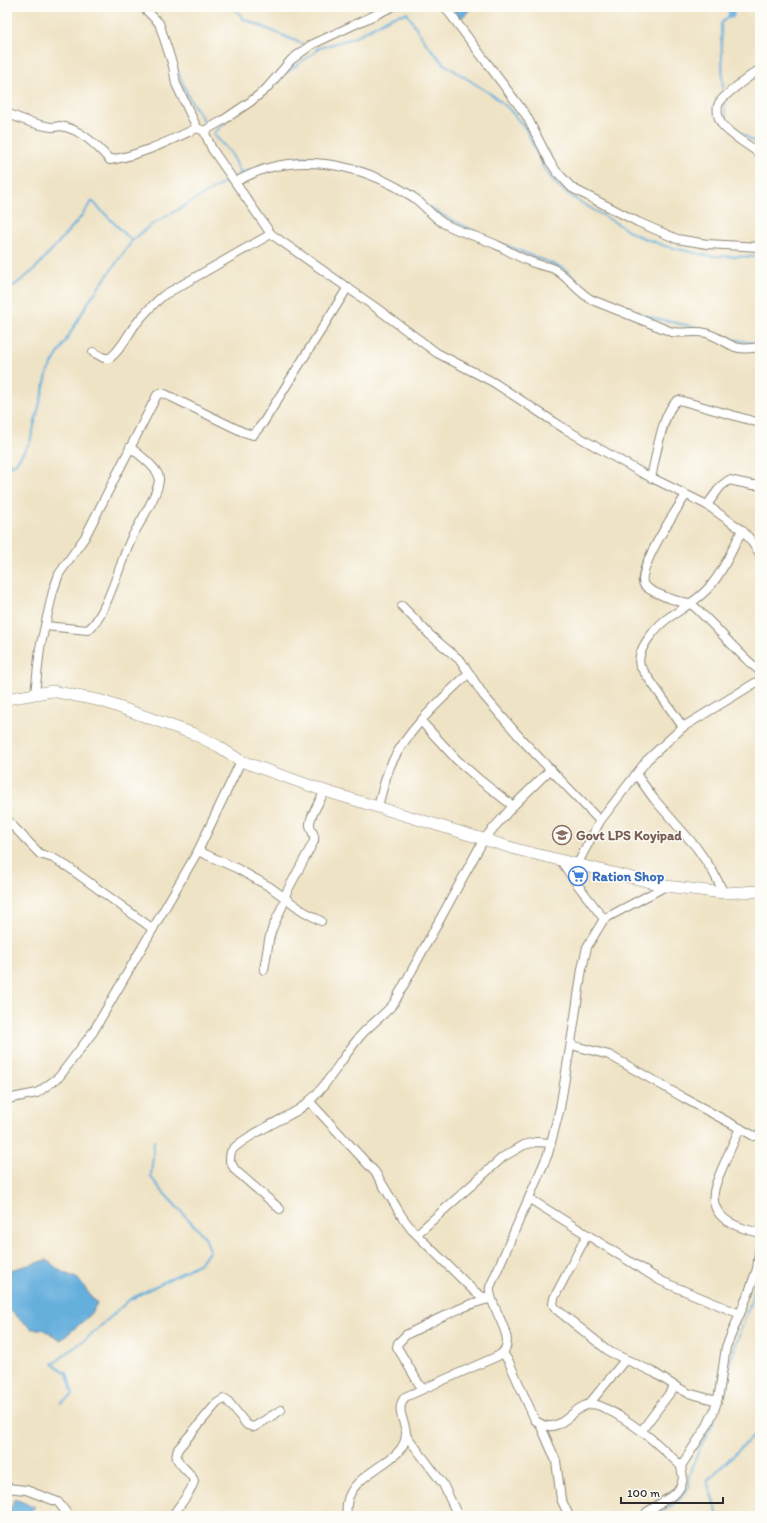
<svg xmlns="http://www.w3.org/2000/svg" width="767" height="1523" font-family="Itim,sans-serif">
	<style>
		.water { fill: #65afdd; stroke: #486d84 }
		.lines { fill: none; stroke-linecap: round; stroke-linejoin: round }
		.stream { stroke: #65afdd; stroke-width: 2 }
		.canal { stroke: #65afdd; stroke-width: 7 }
		.street-casing { stroke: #8d8778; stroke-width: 10 }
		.secondary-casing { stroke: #8d8778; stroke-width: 12 }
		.street { stroke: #fff; stroke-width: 8 }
		.secondary { stroke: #fff; stroke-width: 11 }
		.labels { text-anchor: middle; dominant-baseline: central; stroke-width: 3; stroke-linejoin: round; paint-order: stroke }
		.education-label { font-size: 14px; font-weight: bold; fill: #785e54; stroke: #fdfcf7; text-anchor: start }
		.shop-label { font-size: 14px; font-weight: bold; fill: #366cbe; stroke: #fdfcf7; text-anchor: start }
	</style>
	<rect width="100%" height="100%" fill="#fdfcf7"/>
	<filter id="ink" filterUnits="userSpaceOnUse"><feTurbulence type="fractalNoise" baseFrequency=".025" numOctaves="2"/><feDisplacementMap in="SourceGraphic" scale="8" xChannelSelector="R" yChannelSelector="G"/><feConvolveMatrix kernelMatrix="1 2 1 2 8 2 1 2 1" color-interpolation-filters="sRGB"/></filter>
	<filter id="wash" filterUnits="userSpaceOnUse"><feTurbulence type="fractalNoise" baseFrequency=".012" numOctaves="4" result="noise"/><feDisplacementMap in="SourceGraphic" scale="16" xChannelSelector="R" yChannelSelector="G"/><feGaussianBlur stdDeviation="0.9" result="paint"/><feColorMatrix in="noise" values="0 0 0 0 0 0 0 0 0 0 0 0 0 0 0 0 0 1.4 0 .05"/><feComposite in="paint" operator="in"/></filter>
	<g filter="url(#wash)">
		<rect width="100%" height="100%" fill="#efe3c5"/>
		<!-- water -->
		<g class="water">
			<polygon points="451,7 466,7 469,11 460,19"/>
			<polygon points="47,1260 59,1270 78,1279 97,1304 88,1317 61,1340 42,1329 32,1329 7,1308 7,1271"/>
			<polygon points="15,1499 35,1507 27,1515 9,1511"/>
		</g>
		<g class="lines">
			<!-- stream -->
			<g class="stream">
				<polyline points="233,7 244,19 303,44"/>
				<polyline points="316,49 353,38 391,17 407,13 425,42 444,64 494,96 509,109 526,129 544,169 559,187 575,199 636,235 665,246 709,256 760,257"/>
				<polyline points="177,69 188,96 205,123"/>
				<polyline points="286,73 318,50"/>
				<polyline points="723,93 721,23 731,15"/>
				<polyline points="724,103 727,123 760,146"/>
				<polyline points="225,123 213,134 231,153 241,173"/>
				<polyline points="290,160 305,157 323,160"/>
				<polyline points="357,167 372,172"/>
				<polyline points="237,175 251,170"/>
				<polyline points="430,207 440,214 482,235"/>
				<polyline points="505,245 565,269 588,292 617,305 649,317 704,329"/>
				<polyline points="7,291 33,271 80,218 92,201 132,241"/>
				<polyline points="717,334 731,339 758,344"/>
				<polyline points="7,461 12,465"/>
				<polyline points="7,468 16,463 30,442 48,371 89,301 132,241 148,227 227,181"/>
				<polyline points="721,1400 729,1378 729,1365 760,1274"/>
				<polyline points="61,1403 73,1395 67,1373 53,1364 91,1335 129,1300 200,1263 210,1251 205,1237 161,1190 151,1177 154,1141"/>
				<polyline points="657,1516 680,1499 689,1487 689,1475 700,1447 711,1428 714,1419"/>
				<polyline points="718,1516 707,1481 760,1429"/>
			</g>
			<!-- canal -->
			<polyline class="canal" points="731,15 732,7"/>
		</g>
	</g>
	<g filter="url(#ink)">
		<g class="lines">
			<!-- street casing -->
			<g class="street-casing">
				<g id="street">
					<polyline points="143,7 159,23 173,66 176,84 197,128"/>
					<polyline points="445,7 526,115 550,162 557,172 572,188 638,222 677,239 707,244 760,247"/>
					<path d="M 760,69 C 750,76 726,93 719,103 C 716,109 718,118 721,123 C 729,135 749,145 760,154"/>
					<path d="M 7,113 C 20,119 37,125 51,127 C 54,128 57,126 60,126 C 80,128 98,147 110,160 C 141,155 169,141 197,128 L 204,131 L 212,149 L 271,234 L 375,307 L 437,353 L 493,382 L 565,429 L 642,473 L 707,505 L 742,530 L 749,538 L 760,554"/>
					<polyline points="204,131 222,121 250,102 266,89 291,60 311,45 392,7"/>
					<path d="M 235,182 C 245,177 257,171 268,168 C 318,155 371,169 413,197 C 423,204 432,216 443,223 C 460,233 481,237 499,246 C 511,252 523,260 537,264 C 542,266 547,266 552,268 C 567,275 577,292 592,300 L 672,332 C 684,334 695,330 706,333 C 717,336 725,343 735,347 C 743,350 752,348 760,347"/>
					<path d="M 93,352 L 104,358 L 110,358 C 121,350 127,336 135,325 C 144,314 153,304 164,295 L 271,234"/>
					<path d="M 651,478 C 655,461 663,406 679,400 L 760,423"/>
					<path d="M 686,495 C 678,507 632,575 645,586 C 653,593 668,598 678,601 C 682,602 687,602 690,604 C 695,606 700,612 704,616 C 723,634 740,656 760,671"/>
					<polyline points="707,505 721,486 729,480 752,485 760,485"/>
					<polyline points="402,606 430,635 461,661 484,696 524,742 600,821"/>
					<path d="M 45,626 L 88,630 C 107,615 120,562 131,539 C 138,525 160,492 159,478 C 159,469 137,453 130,447"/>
					<polyline points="35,694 40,648 53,591 59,574 85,537 157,395 161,393 165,394 243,432 253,435 263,423 348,287"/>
					<polyline points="421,721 457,760 481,781 513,806"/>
					<path d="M 683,727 L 640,666 C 635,650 658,624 671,616 C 677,612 683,609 689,604 C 697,599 706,591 712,584 C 725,568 733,548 742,530"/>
					<polyline points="636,774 654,799 696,847 712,870 724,893"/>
					<path d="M 378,807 C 382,792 385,776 392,762 C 410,727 441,700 469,673"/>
					<polyline points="7,820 40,854 53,858 68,867 153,929"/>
					<polyline points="198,851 236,868 270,887 303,911 321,921"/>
					<polyline points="561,861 577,884 604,919"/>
					<polyline points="577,865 600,821 647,760 683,727 760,680"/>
					<path d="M 284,897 L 314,841 C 316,833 309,830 310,823 C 311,814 321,799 325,791"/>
					<polyline points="264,970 269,940 272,929 286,898"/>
					<polyline points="571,1045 609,1055 684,1098 754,1136"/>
					<polyline points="7,1099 37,1093 59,1077 93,1032 198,851 241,761"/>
					<polyline points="309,1101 375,1172 403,1218 412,1230 474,1291 483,1297 490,1297"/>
					<path d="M 740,1128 C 733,1143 727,1157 721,1171 C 718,1178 715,1185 714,1192 C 710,1220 739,1228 760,1233"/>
					<polyline points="530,1199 661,1281 740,1314"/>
					<path d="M 280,1209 L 235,1170 L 230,1161 C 230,1159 230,1155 231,1152 C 237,1140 285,1118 298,1110 C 324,1093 338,1063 357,1040 C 367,1026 383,1017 394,1003 L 484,839 L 513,806 L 551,769"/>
					<polyline points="417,1234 503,1157 524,1145 536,1142 551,1143"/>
					<polyline points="587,1235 554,1298 553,1304 556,1309 610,1352 653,1372 675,1386 688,1393 717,1401"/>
					<path d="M 503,1353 L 509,1362 L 535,1420 C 560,1440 571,1405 592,1404 C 599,1404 608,1410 614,1413 C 642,1429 659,1445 681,1466"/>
					<path d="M 422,1389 L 397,1347 L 398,1343 L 406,1335 C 430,1323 464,1304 489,1299"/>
					<polyline points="589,1404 625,1360"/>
					<polyline points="540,1424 556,1461 561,1499 569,1516"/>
					<polyline points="642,1430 675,1386"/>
					<polyline points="406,1435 443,1484 458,1516"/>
					<polyline points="7,1488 26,1490 58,1502 69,1516"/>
					<path d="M 173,1516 C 179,1504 191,1494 194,1481 C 190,1469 171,1463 178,1449 L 217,1403 L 224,1399 L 227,1400 L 247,1425 L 254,1427 L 281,1410"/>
					<path d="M 347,1516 C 343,1486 367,1476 387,1461 C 394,1456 401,1451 404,1443 C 412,1425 392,1414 405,1397 L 498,1356 C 523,1342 487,1307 490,1287 L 548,1154 L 560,1108 L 573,1030 L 582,969 L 587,947 L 604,919 L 666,886"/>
					<polyline points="644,1516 647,1512 676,1493 681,1486 683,1478 681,1466 707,1426 714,1411 719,1394 726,1347 749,1292 757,1269 760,1244"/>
				</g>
			</g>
			<!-- secondary casing -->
			<g class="secondary-casing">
				<polyline id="secondary" points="7,699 52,691 102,701 194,734 218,746 241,761 325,791 519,850 666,886 724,893 760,891"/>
			</g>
			<!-- street -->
			<use href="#street" class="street"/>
			<!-- secondary -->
			<use href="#secondary" class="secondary"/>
		</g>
	</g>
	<!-- icons -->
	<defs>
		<g id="school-ring" transform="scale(1)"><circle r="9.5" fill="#fdfcf7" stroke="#8d6e63" stroke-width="1.5"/><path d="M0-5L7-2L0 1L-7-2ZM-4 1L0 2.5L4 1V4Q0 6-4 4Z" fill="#8d6e63"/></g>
		<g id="supermarket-ring" transform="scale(1)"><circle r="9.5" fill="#fdfcf7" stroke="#3f7fe0" stroke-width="1.5"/><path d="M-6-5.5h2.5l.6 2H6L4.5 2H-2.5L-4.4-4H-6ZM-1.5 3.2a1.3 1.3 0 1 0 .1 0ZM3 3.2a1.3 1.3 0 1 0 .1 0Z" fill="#3f7fe0"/></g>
	</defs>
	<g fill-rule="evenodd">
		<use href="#school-ring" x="562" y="835"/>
		<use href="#supermarket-ring" x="578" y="876"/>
	</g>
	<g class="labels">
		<!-- education labels -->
		<g class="education-label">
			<text x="576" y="835">Govt LPS Koyipad</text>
		</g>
		<!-- shop labels -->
		<g class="shop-label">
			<text x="592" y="876">Ration Shop</text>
		</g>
	</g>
	<!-- margin -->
	<rect width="767" height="1523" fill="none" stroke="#fdfcf7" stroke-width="24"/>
	<!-- scale -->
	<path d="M621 1497v6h102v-6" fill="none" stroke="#2b2b2b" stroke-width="2"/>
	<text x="627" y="1497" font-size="12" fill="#2b2b2b" stroke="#fdfcf7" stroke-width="3" paint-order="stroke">100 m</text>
</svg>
